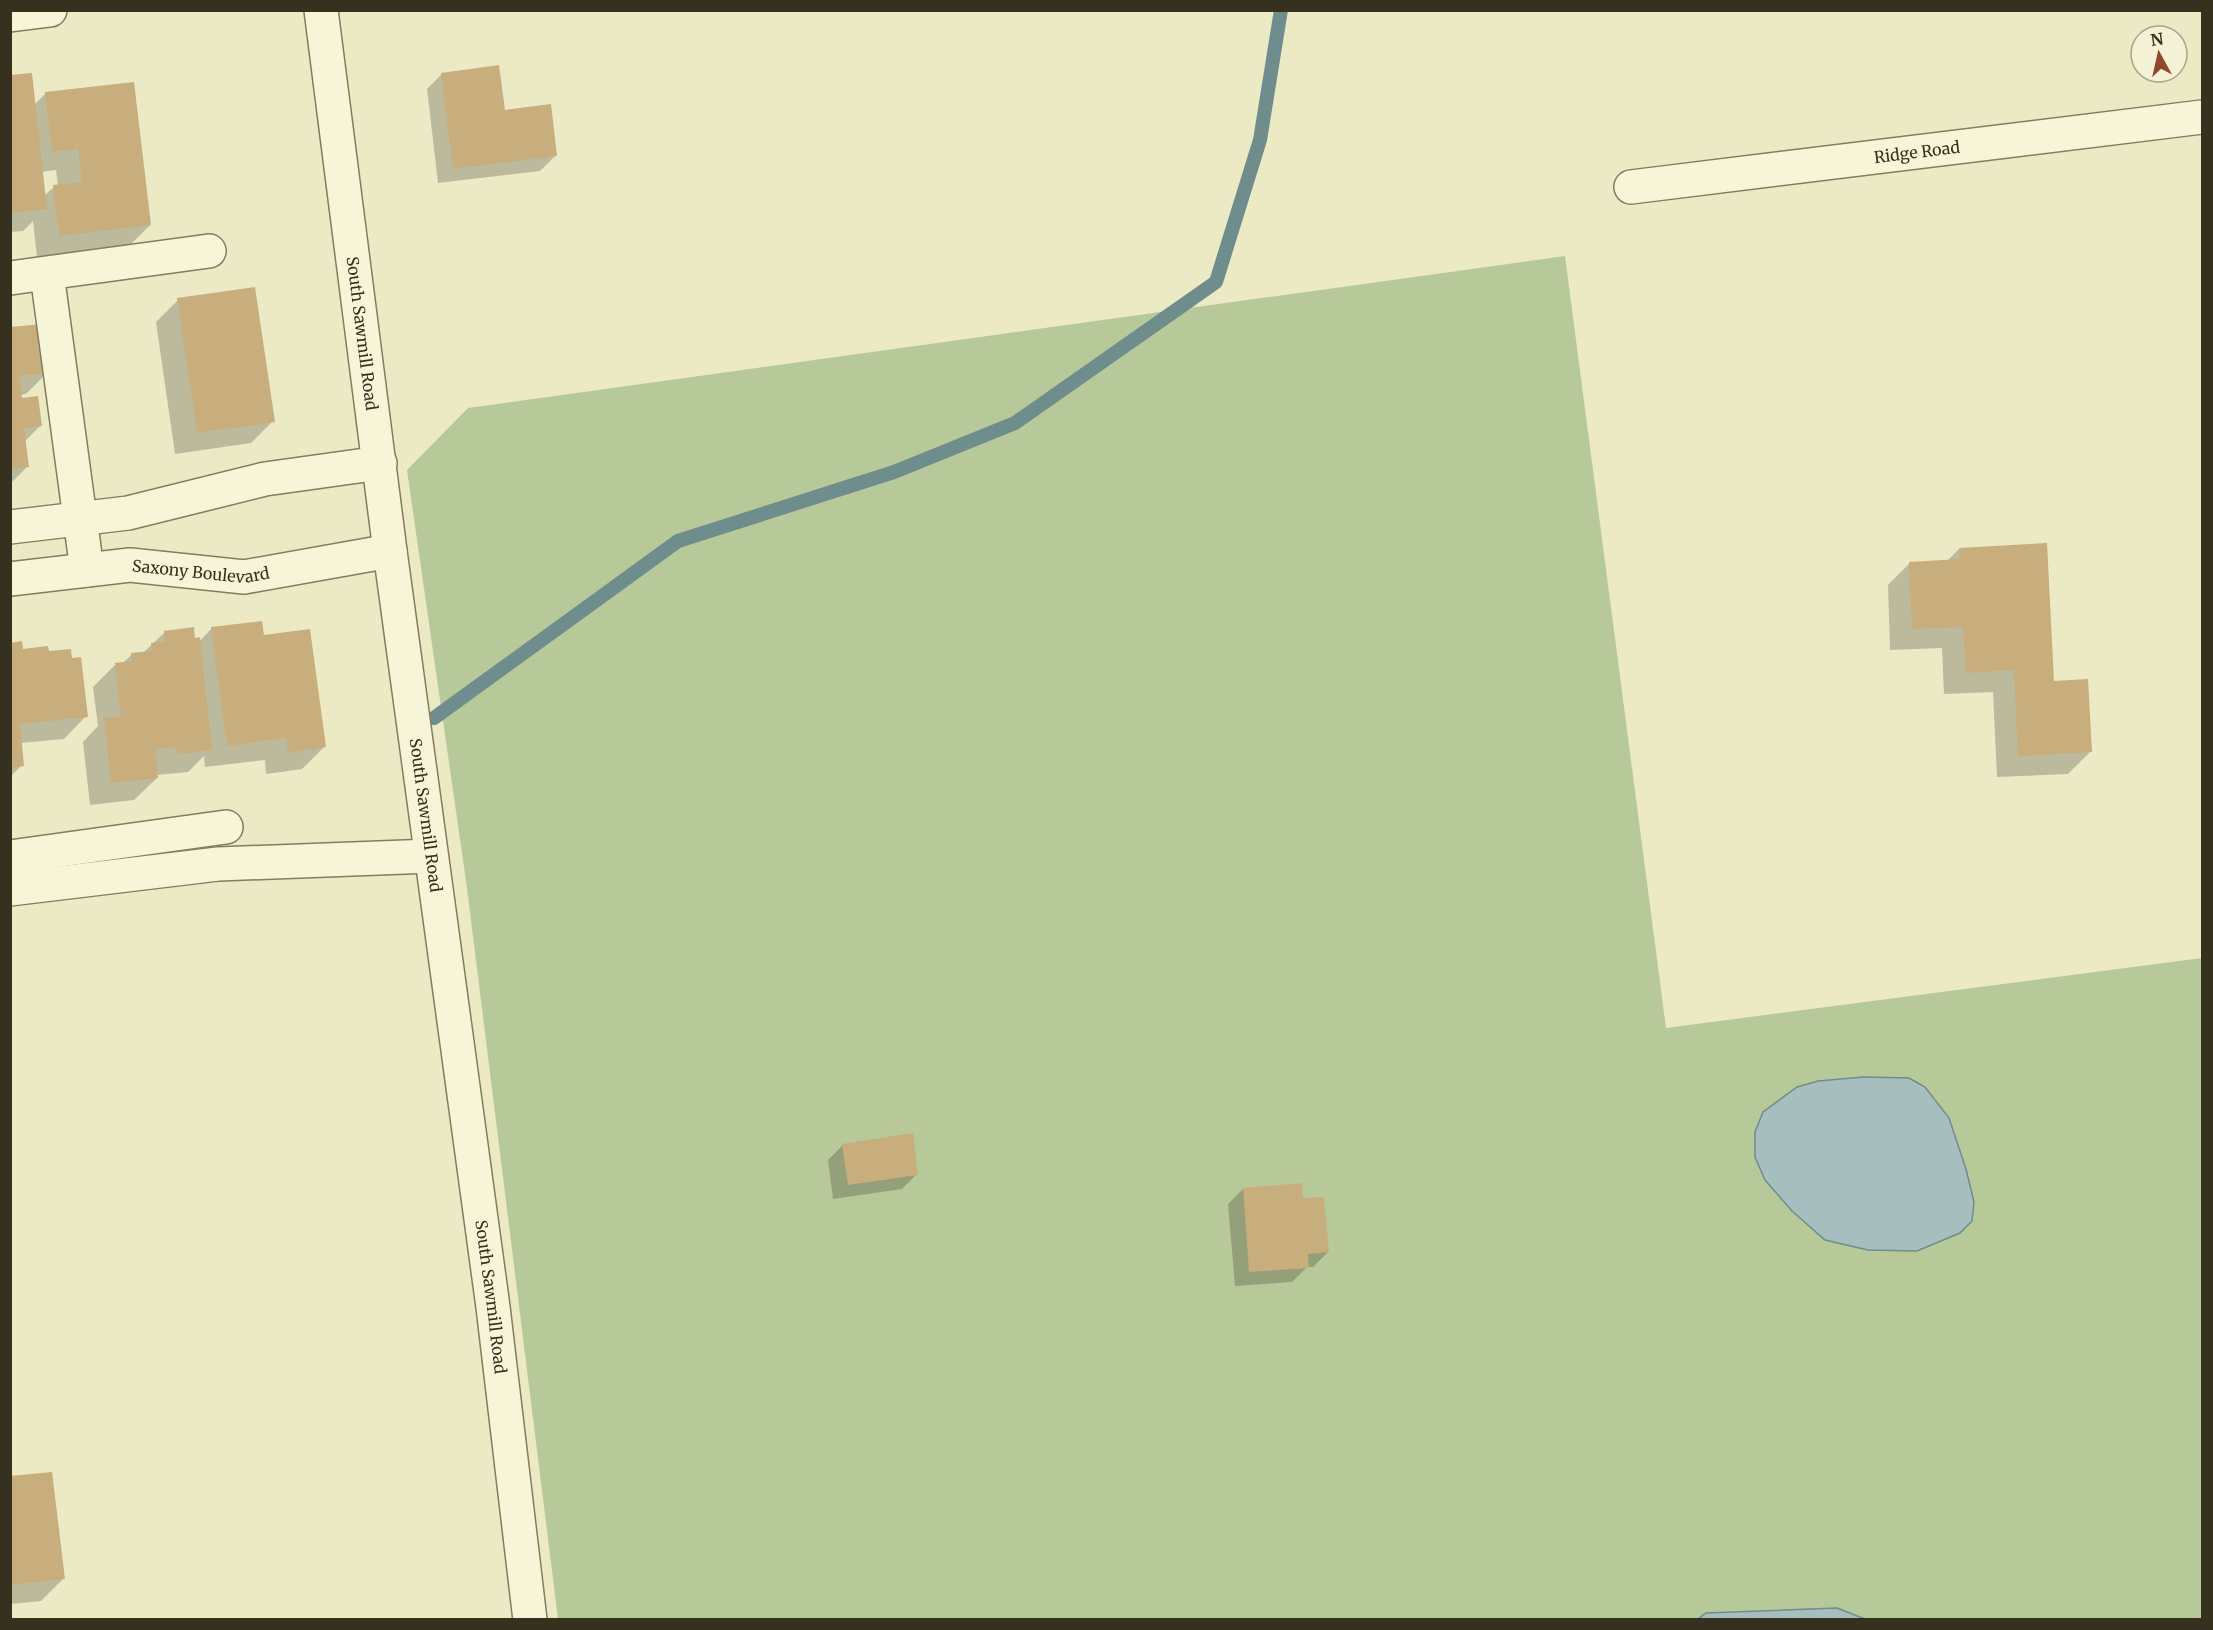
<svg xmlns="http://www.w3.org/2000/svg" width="2213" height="1630" font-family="Merriweather,serif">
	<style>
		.green { fill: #b8c999; fill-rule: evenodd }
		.water { fill: #a6bfbe; stroke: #6e8d8c; stroke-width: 1.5 }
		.shadow { fill: #0003; fill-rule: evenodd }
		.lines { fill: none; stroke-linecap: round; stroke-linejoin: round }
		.stream { stroke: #6e8d8c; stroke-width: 14 }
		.building { fill: #c8ad7d }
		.minor-casing { stroke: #857c5c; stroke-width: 36 }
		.minor { stroke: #f7f5d8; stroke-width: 33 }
		.labels { text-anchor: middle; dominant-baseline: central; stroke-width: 4.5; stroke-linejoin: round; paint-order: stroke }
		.street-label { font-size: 16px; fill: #36301f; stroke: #f3f2d4 }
	</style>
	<rect width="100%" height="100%" fill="#ece9c5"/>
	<!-- green -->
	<path class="green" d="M 1565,256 L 1666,1028 L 2202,958 L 2202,1619 L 1865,1620 L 1836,1608 L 1707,1613 L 1698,1620 L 558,1619 L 467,888 L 407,470 L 468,408 ZM 1797,1087 L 1949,1118 C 1957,1142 1979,1196 1972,1219 C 1970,1224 1964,1229 1960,1233 L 1792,1211 L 1765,1179 L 1755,1157 L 1755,1132 L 1763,1112 Z"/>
	<!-- water -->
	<g class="water">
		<polygon points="1864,1077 1909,1078 1925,1087 1949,1118 1966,1169 1974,1202 1972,1221 1960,1233 1917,1251 1868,1250 1825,1240 1792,1211 1765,1180 1755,1157 1755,1132 1763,1112 1797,1087 1818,1081"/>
		<polygon points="1837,1608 1865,1619 1698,1619 1706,1613"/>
	</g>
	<!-- shadow -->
	<g class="shadow">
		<polygon points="442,74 503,112 555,156 540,171 438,183 427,89"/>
		<path d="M 10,77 L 34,105 L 46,93 L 150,225 L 128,247 L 37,257 L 33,221 L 23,231 L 10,232 ZM 56,170 L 58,186 L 54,187 L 44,196 L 41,172 Z"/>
		<polygon points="178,300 273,421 251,443 175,454 156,322"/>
		<polygon points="10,329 48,372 26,394 20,395 40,426 25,441 28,466 10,484"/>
		<polygon points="1959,549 2052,683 2090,752 2068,774 1997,777 1993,692 1944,694 1942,648 1890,650 1888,585 1910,563 1947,561"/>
		<polygon points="212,628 262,637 324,747 302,769 266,774 265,760 205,767 204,756 188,772 156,775 157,778 134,800 90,805 83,742 98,726 93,687 115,665 122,664 132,654 143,653 165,632 199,642"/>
		<polygon points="10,644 22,651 86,716 64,739 20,743 22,765 10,777"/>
		<polygon points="843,1145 917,1174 902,1189 833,1199 828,1160"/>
		<polygon points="1243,1189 1302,1200 1328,1252 1313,1267 1307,1267 1292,1282 1235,1286 1228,1204"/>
		<polygon points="10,1478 63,1579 41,1601 10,1604"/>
	</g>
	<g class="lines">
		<!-- stream -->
		<polyline class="stream" points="434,718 678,541 894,472 1015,423 1216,282 1260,140 1281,10"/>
	</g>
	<!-- building -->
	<g class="building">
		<polygon points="499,65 505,110 551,104 557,156 453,169 441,73"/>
		<polygon points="32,73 47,209 10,213 10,75"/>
		<polygon points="134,82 151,225 59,236 53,185 82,182 78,149 52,152 45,92"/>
		<polygon points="255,287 275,422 197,433 177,298"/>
		<polygon points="44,324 49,373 19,376 22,398 38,396 42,426 24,428 29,467 10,469 10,327"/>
		<polygon points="2047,543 2054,681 2088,679 2092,752 2018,756 2014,670 1966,673 1963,627 1912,629 1909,562 1960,559 1959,548"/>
		<polygon points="262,621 264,635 310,629 326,747 288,753 286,738 227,746 211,627"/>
		<polygon points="194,627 195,638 200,637 212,750 177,754 176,747 155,749 158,778 111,783 104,718 121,717 115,663 132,661 131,653 152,651 151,643 165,642 164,631"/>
		<polygon points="22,641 23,649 48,646 49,651 71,649 72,658 81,657 88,717 20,724 24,766 10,767 10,643"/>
		<polygon points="913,1133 918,1175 848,1185 842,1144"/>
		<polygon points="1302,1183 1303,1198 1324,1197 1329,1252 1308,1254 1309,1268 1249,1272 1243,1188"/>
		<polygon points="52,1472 65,1579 10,1585 10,1476"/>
	</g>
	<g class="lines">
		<!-- minor casing -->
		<g class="minor-casing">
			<g id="minor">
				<path id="s1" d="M 321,10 L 390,551 L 493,1307 L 530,1620"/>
				<polyline points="10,15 50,10"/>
				<path id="s2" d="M 1631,187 L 2202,117"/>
				<polyline points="47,274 87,570"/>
				<polyline points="10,278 209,251"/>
				<polyline points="10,527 128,513 265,479 380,463"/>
				<path id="s3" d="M 10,579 L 130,565 L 244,577 L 390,551"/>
				<polyline points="10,857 226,827"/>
				<polyline points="10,889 218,864 431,856"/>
			</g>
		</g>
		<!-- minor -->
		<use href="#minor" class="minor"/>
	</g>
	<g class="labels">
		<!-- street labels -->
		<g class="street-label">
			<text stroke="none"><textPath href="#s2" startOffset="288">Ridge Road</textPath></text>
			<text stroke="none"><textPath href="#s1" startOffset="326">South Sawmill Road</textPath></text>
			<text stroke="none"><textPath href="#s3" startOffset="192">Saxony Boulevard</textPath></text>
			<text stroke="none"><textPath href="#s1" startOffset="812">South Sawmill Road</textPath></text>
			<text stroke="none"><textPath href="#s1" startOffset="1298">South Sawmill Road</textPath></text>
		</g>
	</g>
	<!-- border -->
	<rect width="2213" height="1630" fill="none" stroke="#36301f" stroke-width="24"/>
	<!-- north arrow -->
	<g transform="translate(2159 54) rotate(352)"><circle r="28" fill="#f3f2d4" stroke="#a7a48c" stroke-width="1.5"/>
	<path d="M0-4.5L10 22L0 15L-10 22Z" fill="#91462f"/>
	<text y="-9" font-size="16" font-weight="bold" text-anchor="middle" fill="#36301f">N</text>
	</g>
</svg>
